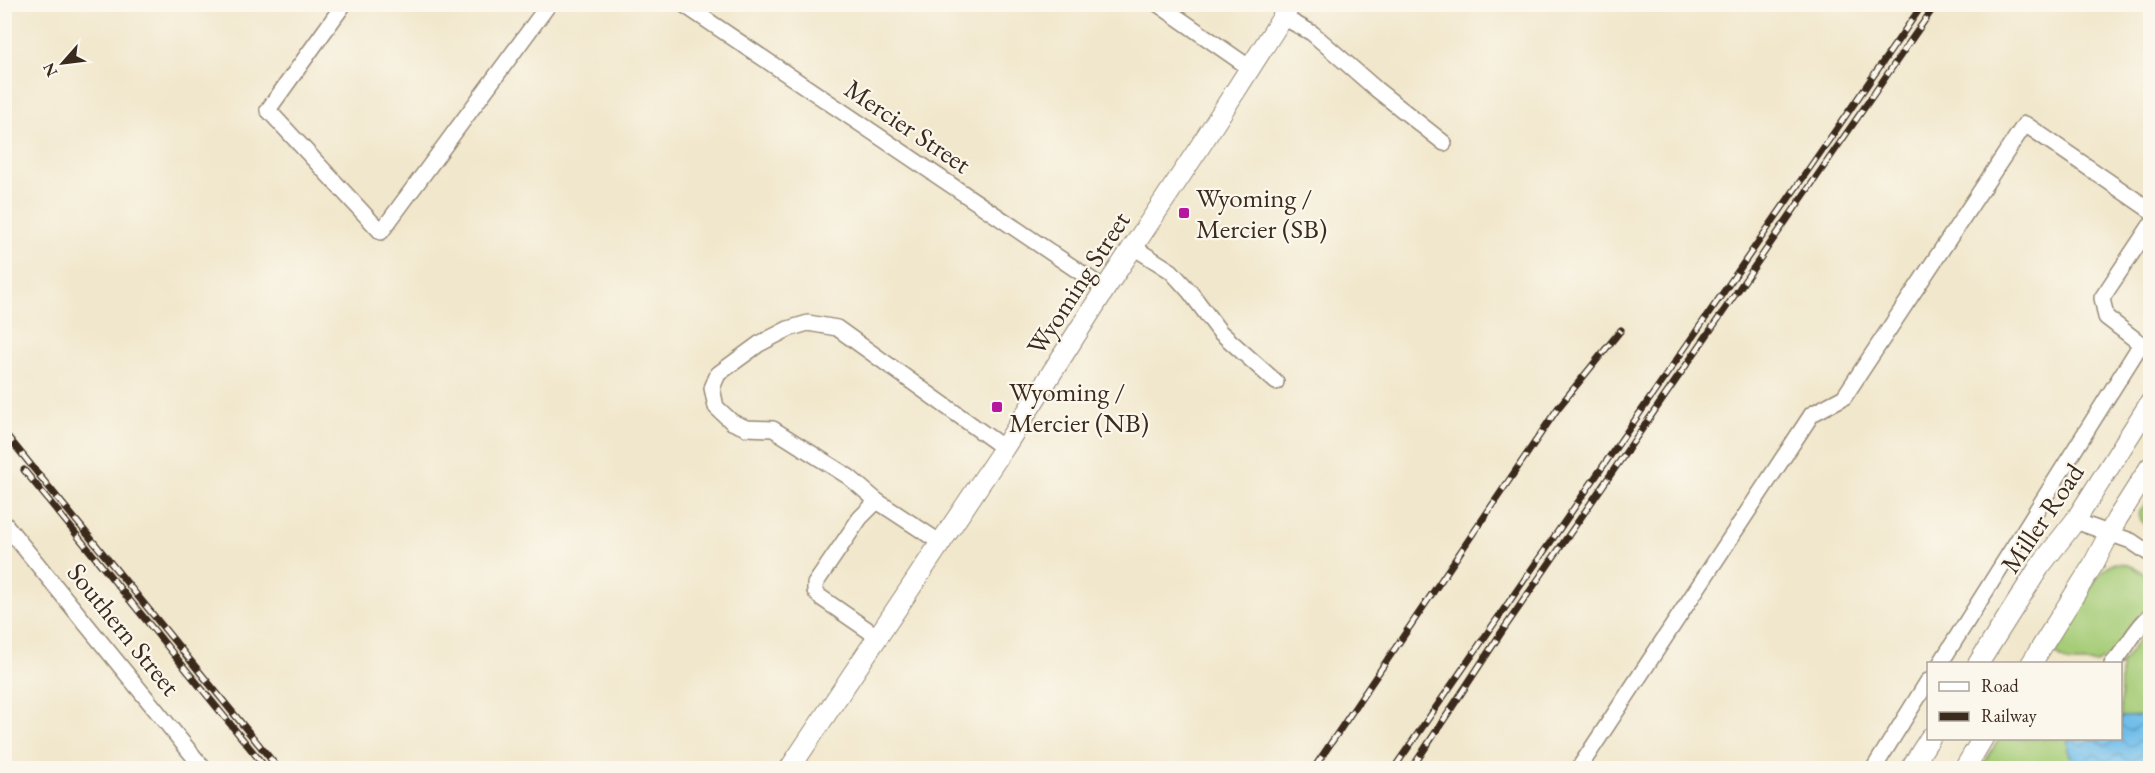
<svg xmlns="http://www.w3.org/2000/svg" width="2155" height="773" font-family="'EB Garamond',serif">
	<style>
		.grass { fill: #a6cc77; stroke: #707b4a; stroke-width: 1.5 }
		.water { fill: url(#water-waves); stroke: #557484; stroke-width: 1.5 }
		.lines { fill: none; stroke-linecap: round; stroke-linejoin: round }
		.minor-casing { stroke: #968875; stroke-width: 18 }
		.major-casing { stroke: #968875; stroke-width: 22 }
		.minor { stroke: #fff; stroke-width: 15 }
		.major { stroke: #fff; stroke-width: 20 }
		.rail-casing { stroke: #3b2a1e; stroke-width: 7 }
		.rail { stroke: #fbf7ec; stroke-width: 4.5; stroke-dasharray: 14; stroke-linecap: butt }
		.poi-dot { fill: #b5179e; stroke: #fbf7ec; stroke-width: 2 }
		.labels { text-anchor: middle; dominant-baseline: central; stroke-width: 4.5; stroke-linejoin: round; paint-order: stroke }
		.street-label { font-size: 27px; fill: #3b2a1e; stroke: #fbf7ec }
		.poi-label { font-size: 27px; fill: #3b2a1e; stroke: #fbf7ec; text-anchor: start }
	</style>
	<defs>
		<pattern id="water-waves" width="16" height="10" patternUnits="userSpaceOnUse" patternTransform="scale(1.5)"><rect width="16" height="10" fill="#6fbdea"/><path d="M0 5q4-4 8 0t8 0" fill="none" stroke="#5c9abd"/></pattern>
	</defs>
	<rect width="100%" height="100%" fill="#fbf7ec"/>
	<filter id="ink" filterUnits="userSpaceOnUse"><feTurbulence type="fractalNoise" baseFrequency=".0167" numOctaves="2"/><feDisplacementMap in="SourceGraphic" scale="12" xChannelSelector="R" yChannelSelector="G"/><feConvolveMatrix kernelMatrix="1 2 1 2 8 2 1 2 1" color-interpolation-filters="sRGB"/></filter>
	<filter id="wash" filterUnits="userSpaceOnUse"><feTurbulence type="fractalNoise" baseFrequency=".008" numOctaves="4" result="noise"/><feDisplacementMap in="SourceGraphic" scale="24" xChannelSelector="R" yChannelSelector="G"/><feGaussianBlur stdDeviation="1.35" result="paint"/><feColorMatrix in="noise" values="0 0 0 0 0 0 0 0 0 0 0 0 0 0 0 0 0 1.4 0 .05"/><feComposite in="paint" operator="in"/></filter>
	<g filter="url(#wash)">
		<rect width="100%" height="100%" fill="#f1e7cc"/>
		<!-- grass -->
		<g class="grass">
			<polygon points="2150,495 2150,530 2141,520 2139,513"/>
			<path d="M 2113,563 C 2128,563 2138,568 2150,578 L 2150,610 L 2134,620 L 2112,654 L 2097,663 L 2069,663 L 2058,656 L 2056,650 C 2064,629 2094,573 2113,563 Z"/>
			<polygon points="2150,625 2150,768 1981,768 1999,739 2120,738 2121,664"/>
		</g>
		<!-- water -->
		<path class="water" d="M 2150,714 L 2150,760 L 2142,768 L 2082,768 C 2069,760 2067,753 2068,739 L 2120,738 L 2121,717 L 2144,716 Z"/>
	</g>
	<g filter="url(#ink)">
		<g class="lines">
			<!-- minor casing -->
			<g class="minor-casing">
				<g id="minor">
					<polyline points="344,4 268,110 381,232 549,4"/>
					<polyline points="683,4 1105,289"/>
					<polyline points="1158,4 1250,68"/>
					<polyline points="1283,17 1312,33 1376,89 1444,143"/>
					<polyline points="1133,247 1171,271 1190,292 1220,332 1276,382"/>
					<polyline points="877,501 849,477 773,429 746,428 732,422 716,407 712,388 718,374 759,344 788,329 808,323 837,328 1004,448"/>
					<polyline points="2075,521 2131,541 2150,554"/>
					<polyline points="4,523 203,768"/>
					<polyline points="878,637 820,597 815,591 815,584 860,518 877,501 941,543"/>
					<polyline points="1940,664 2141,344 2106,317 2102,298 2150,226"/>
					<path d="M 2112,664 C 2127,649 2134,629 2150,616"/>
					<polyline points="1579,768 1812,414 1844,397 2025,124 2150,210"/>
					<polyline points="1874,768 1928,681"/>
				</g>
			</g>
			<!-- major casing -->
			<g class="major-casing">
				<g id="major">
					<polyline points="1978,664 2040,566 2075,521 2150,403"/>
					<polyline points="2031,664 2093,565 2117,519 2150,467"/>
					<polyline points="790,768 1004,448 1105,289 1199,148 1291,4"/>
					<polyline points="1911,768 1930,738"/>
					<polyline points="1965,768 1983,738"/>
				</g>
			</g>
			<!-- minor -->
			<use href="#minor" class="minor"/>
			<!-- major -->
			<use href="#major" class="major"/>
			<!-- rail casing -->
			<g class="rail-casing">
				<g id="rail">
					<polyline points="4,432 278,768"/>
					<polyline points="24,470 266,768"/>
					<polyline points="1314,768 1558,408 1621,330"/>
					<polyline points="1394,768 1923,4"/>
					<polyline points="1412,768 1501,633 1936,4"/>
				</g>
			</g>
			<!-- rail -->
			<use href="#rail" class="rail"/>
		</g>
	</g>
	<!-- markers -->
	<g class="poi-dot">
		<rect x="1178" y="207" width="12" height="12" rx="3"/>
		<rect x="991" y="401" width="12" height="12" rx="3"/>
	</g>
	<g class="labels">
		<!-- street labels -->
		<g class="street-label">
			<text transform="translate(908 126) rotate(34)">Mercier Street</text>
			<text transform="translate(1078 283) rotate(-57)">Wyoming Street</text>
			<text transform="translate(2042 518) rotate(-56)">Miller Road</text>
			<text transform="translate(124 629) rotate(51)">Southern Street</text>
		</g>
		<!-- poi labels -->
		<g class="poi-label">
			<text x="1196" y="197">Wyoming /<tspan x="1196" dy="31">Mercier (SB)</tspan></text>
			<text x="1009" y="391">Wyoming /<tspan x="1009" dy="31">Mercier (NB)</tspan></text>
		</g>
	</g>
	<!-- margin -->
	<rect width="2155" height="773" fill="none" stroke="#fbf7ec" stroke-width="24"/>
	<!-- legend -->
	<rect x="1927" y="662" width="195" height="78" fill="#fbf7ec" stroke="#aea59a" stroke-width="1.5"/>
	<rect x="1939" y="682" width="30" height="9" fill="#ffffff" stroke="#aea59a" stroke-width="1.5"/>
	<text x="1981" y="692" font-size="18" fill="#3b2a1e">Road</text>
	<rect x="1939" y="712" width="30" height="9" fill="#3b2a1e" stroke="#aea59a" stroke-width="1.5"/>
	<text x="1981" y="722" font-size="18" fill="#3b2a1e">Railway</text>
	<!-- north arrow -->
	<g transform="translate(63 63) rotate(242)" stroke="#fbf7ec" stroke-width="4.5" paint-order="stroke">
	<path d="M0-4.5L10 22L0 15L-10 22Z" fill="#3b2a1e"/>
	<text y="-9" font-size="16" font-weight="bold" text-anchor="middle" fill="#3b2a1e">N</text>
	</g>
</svg>
